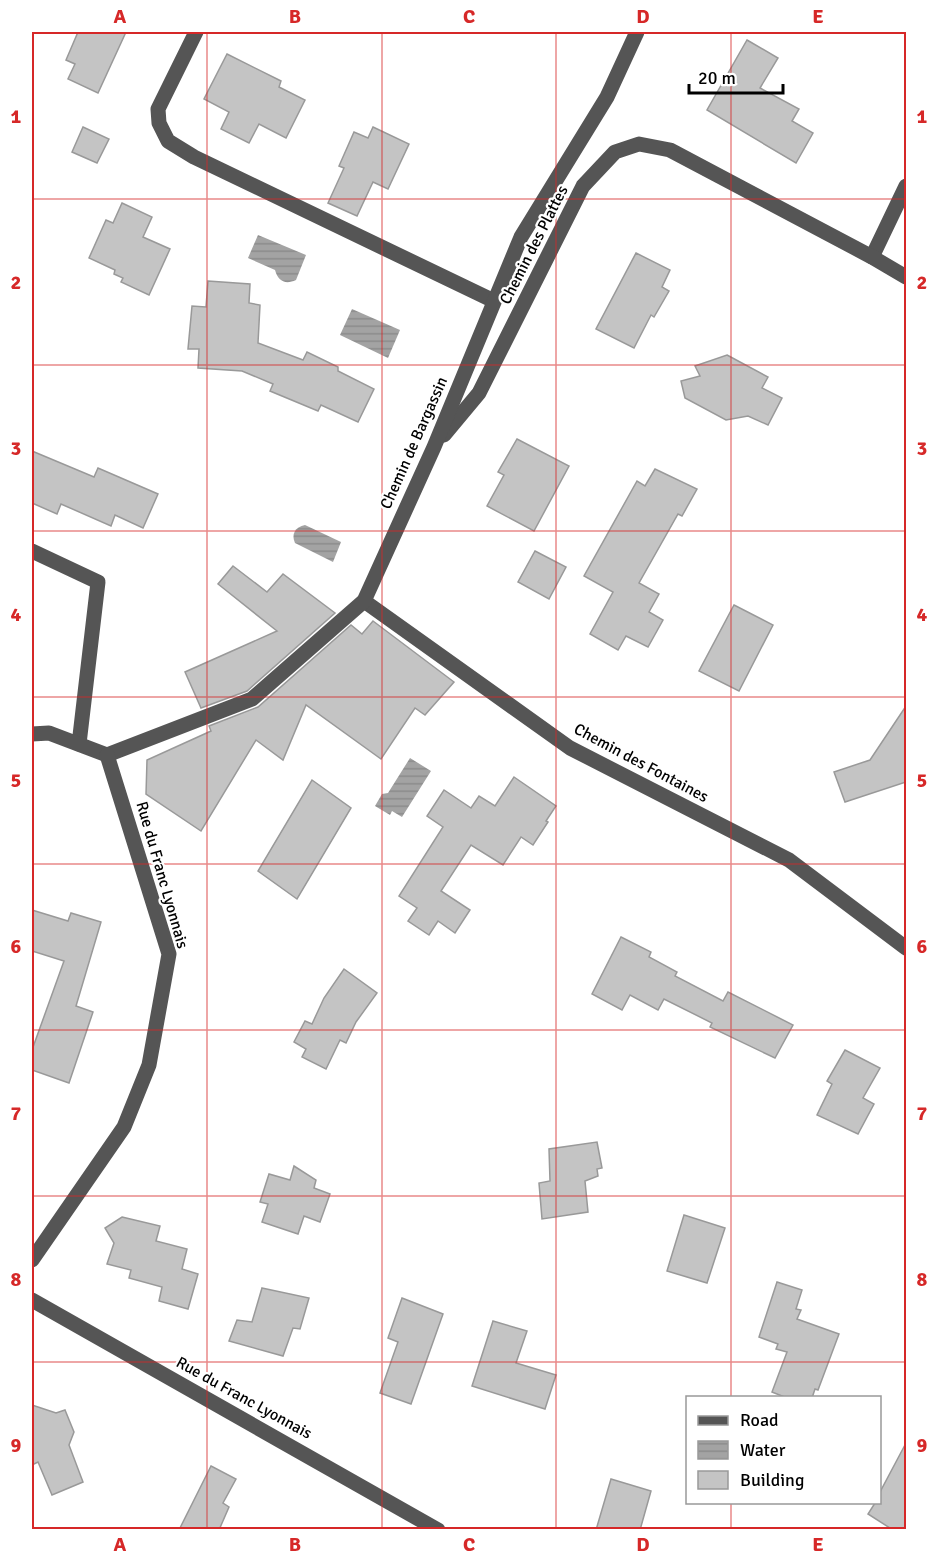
<svg xmlns="http://www.w3.org/2000/svg" width="938" height="1561" font-family="Signika,sans-serif">
	<style>
		.water { fill: url(#water-rules) }
		.building { fill: #c4c4c4; stroke: #999; stroke-width: 1.5 }
		.lines { fill: none; stroke-linecap: round; stroke-linejoin: round }
		.minor { stroke: #555; stroke-width: 15 }
		.grid { fill: none; stroke: #d62828; stroke-width: 1.5; stroke-opacity: 0.55 }
		.labels { text-anchor: middle; dominant-baseline: central; stroke-width: 4.5; stroke-linejoin: round; paint-order: stroke }
		.street-label { font-size: 16px; fill: #000; stroke: #fff }
		.neatline { fill: none; stroke: #d62828; stroke-width: 2 }
		.grid-label { font-size: 20px; text-anchor: middle; font-weight: bold; fill: #d62828 }
	</style>
	<defs>
		<pattern id="water-rules" width="6" height="5" patternUnits="userSpaceOnUse" patternTransform="scale(1.5)"><rect width="6" height="5" fill="#a3a3a3"/><path d="M0 2.5h6" fill="none" stroke="#8b8b8b"/></pattern>
	</defs>
	<rect width="100%" height="100%" fill="#fff"/>
	<!-- water -->
	<g class="water">
		<path d="M 258,235 L 306,255 L 296,280 C 285,285 278,281 275,270 L 248,258 Z"/>
		<polygon points="352,309 400,330 388,358 340,335"/>
		<path d="M 305,525 L 341,542 L 333,562 L 295,543 C 291,534 295,527 305,525 Z"/>
		<polygon points="410,758 431,771 402,817 392,811 390,815 375,806 382,794 388,793"/>
	</g>
	<!-- building -->
	<g class="building">
		<polygon points="78,32 126,32 98,93 68,79 75,64 66,60"/>
		<polygon points="747,40 778,58 760,88 799,109 792,121 813,133 796,163 707,110"/>
		<polygon points="227,54 281,81 279,87 305,100 286,138 259,124 249,143 221,129 229,112 204,99"/>
		<polygon points="83,127 109,139 97,163 72,152"/>
		<polygon points="373,127 409,144 388,189 373,182 357,216 328,203 344,168 339,166 354,132 368,138"/>
		<polygon points="122,203 152,217 143,237 170,249 149,295 121,282 123,278 114,274 115,270 89,258 106,220 113,223"/>
		<polygon points="636,253 670,270 662,287 669,291 654,317 651,315 634,348 596,329"/>
		<polygon points="208,281 250,284 249,303 260,305 258,343 303,360 307,352 338,367 338,371 374,389 358,422 321,405 318,411 270,391 273,384 242,371 198,368 199,349 188,349 192,306 206,307"/>
		<polygon points="727,355 768,377 762,388 782,398 768,425 748,416 726,420 685,398 681,381 700,376 695,366"/>
		<polygon points="517,439 569,466 534,531 487,506 504,475 498,472"/>
		<polygon points="32,451 94,477 98,468 158,494 143,528 115,515 111,526 61,504 57,514 32,503"/>
		<polygon points="655,469 697,489 682,516 678,514 639,583 659,594 649,612 663,620 648,647 626,636 618,650 590,634 613,592 584,576 637,481 645,486"/>
		<polygon points="535,551 566,567 549,599 518,582"/>
		<polygon points="233,566 267,592 283,574 335,613 247,691 201,708 185,672 277,631 218,584"/>
		<polygon points="734,605 773,625 739,691 699,671"/>
		<polygon points="373,621 454,682 425,715 415,708 381,759 306,705 283,760 256,740 201,831 146,794 147,760 211,731 209,726 258,707 351,625 362,634"/>
		<polygon points="906,706 906,782 845,802 834,772 870,760"/>
		<polygon points="514,777 556,806 546,821 548,822 533,845 521,837 503,865 471,845 441,891 470,910 455,933 438,921 429,935 408,921 417,908 399,896 443,827 427,816 444,790 471,808 479,796 495,806"/>
		<polygon points="312,780 351,808 297,899 258,871"/>
		<polygon points="32,910 68,921 71,913 101,922 76,1006 93,1012 69,1083 32,1070 32,1050 64,961 32,951"/>
		<polygon points="621,937 651,952 649,957 677,972 675,976 723,1001 728,992 793,1025 775,1058 710,1027 712,1023 664,999 658,1010 630,995 622,1010 592,994"/>
		<polygon points="344,969 377,993 356,1022 346,1043 340,1040 326,1069 302,1057 306,1049 294,1042 305,1021 312,1024 324,998"/>
		<polygon points="845,1050 880,1068 863,1098 874,1104 858,1134 817,1115 832,1084 827,1081"/>
		<polygon points="597,1142 602,1168 597,1169 598,1176 585,1181 588,1212 542,1219 539,1183 550,1181 549,1149"/>
		<polygon points="294,1166 316,1180 314,1188 330,1194 320,1222 304,1216 298,1234 262,1222 268,1204 260,1202 269,1174 290,1180"/>
		<polygon points="684,1215 725,1228 707,1283 667,1271"/>
		<polygon points="122,1217 160,1226 156,1241 187,1249 182,1269 198,1274 188,1309 159,1301 162,1287 129,1278 131,1270 107,1264 114,1243 105,1228"/>
		<polygon points="777,1282 802,1290 796,1309 801,1310 797,1319 839,1334 818,1390 815,1389 812,1398 787,1398 772,1392 787,1352 776,1349 778,1344 759,1337"/>
		<polygon points="262,1288 309,1298 300,1329 293,1328 283,1356 229,1341 237,1320 252,1322"/>
		<polygon points="402,1298 443,1314 411,1404 380,1393 398,1342 388,1338"/>
		<polygon points="493,1321 527,1331 516,1363 556,1375 545,1409 472,1386"/>
		<polygon points="32,1405 56,1413 65,1410 74,1432 69,1445 83,1482 52,1495 38,1462 32,1465"/>
		<polygon points="906,1443 906,1530 893,1530 868,1514 875,1503 879,1503 879,1494"/>
		<polygon points="211,1466 236,1479 223,1503 229,1507 219,1530 179,1530"/>
		<polygon points="611,1479 651,1491 640,1530 596,1530"/>
	</g>
	<g class="lines">
		<!-- minor -->
		<g class="minor">
			<polyline points="196,32 158,109 159,123 168,141 194,157 494,301"/>
			<polyline points="872,257 906,186"/>
			<polyline points="444,435 479,393 583,186 615,152 639,144 670,150 872,257 906,277"/>
			<polyline points="32,551 98,582 79,744"/>
			<polyline points="364,601 570,748 789,860 906,948"/>
			<polyline points="32,734 49,733 107,755"/>
			<polyline points="107,755 252,699 364,601 434,447 521,237 607,97 637,32"/>
			<polyline points="32,1260 124,1127 149,1065 169,954 107,755"/>
			<polyline points="32,1300 438,1530"/>
		</g>
	</g>
	<!-- grid -->
	<path class="grid" d="M 207,32 L 207,1530M 382,32 L 382,1530M 556,32 L 556,1530M 731,32 L 731,1398M 32,199 L 906,199M 32,365 L 906,365M 32,531 L 906,531M 32,697 L 906,697M 32,864 L 906,864M 32,1030 L 906,1030M 32,1196 L 906,1196M 32,1362 L 906,1362M 731,1502 L 731,1530"/>
	<g class="labels">
		<!-- street labels -->
		<g class="street-label">
			<text transform="translate(534 245) rotate(-63)">Chemin des Plattes</text>
			<text transform="translate(414 443) rotate(-66)">Chemin de Bargassin</text>
			<text transform="translate(641 763) rotate(28)">Chemin des Fontaines</text>
			<text transform="translate(162 875) rotate(74)">Rue du Franc Lyonnais</text>
			<text transform="translate(244 1398) rotate(29)">Rue du Franc Lyonnais</text>
		</g>
	</g>
	<!-- border -->
	<rect width="938" height="1561" fill="none" stroke="#ffffff" stroke-width="66"/>
	<!-- legend -->
	<rect x="686" y="1396" width="195" height="108" fill="#ffffff" stroke="#999999" stroke-width="1.5"/>
	<rect x="698" y="1416" width="30" height="9" fill="#555555" stroke="#999999" stroke-width="1.5"/>
	<text x="740" y="1426" font-size="18" fill="#000000">Road</text>
	<rect x="698" y="1441" width="30" height="18" fill="url(#water-rules)" stroke="#999999" stroke-width="1.5"/>
	<text x="740" y="1456" font-size="18" fill="#000000">Water</text>
	<rect x="698" y="1471" width="30" height="18" fill="#c4c4c4" stroke="#999999" stroke-width="1.5"/>
	<text x="740" y="1486" font-size="18" fill="#000000">Building</text>
	<!-- scale -->
	<path d="M689 84v9h94v-9" fill="none" stroke="#000000" stroke-width="3"/>
	<text x="698" y="84" font-size="18" fill="#000000" stroke="#ffffff" stroke-width="4.5" paint-order="stroke">20 m</text>
	<rect x="33" y="33" width="872" height="1495" class="neatline"/>
	<g class="grid-label">
		<text x="120" y="23">A</text>
		<text x="295" y="23">B</text>
		<text x="469" y="23">C</text>
		<text x="643" y="23">D</text>
		<text x="818" y="23">E</text>
		<text x="16" y="123">1</text>
		<text x="922" y="123">1</text>
		<text x="16" y="289">2</text>
		<text x="922" y="289">2</text>
		<text x="16" y="455">3</text>
		<text x="922" y="455">3</text>
		<text x="16" y="621">4</text>
		<text x="922" y="621">4</text>
		<text x="16" y="787">5</text>
		<text x="922" y="787">5</text>
		<text x="16" y="953">6</text>
		<text x="922" y="953">6</text>
		<text x="16" y="1120">7</text>
		<text x="922" y="1120">7</text>
		<text x="16" y="1286">8</text>
		<text x="922" y="1286">8</text>
		<text x="16" y="1452">9</text>
		<text x="922" y="1452">9</text>
		<text x="120" y="1551">A</text>
		<text x="295" y="1551">B</text>
		<text x="469" y="1551">C</text>
		<text x="643" y="1551">D</text>
		<text x="818" y="1551">E</text>
	</g>
</svg>
